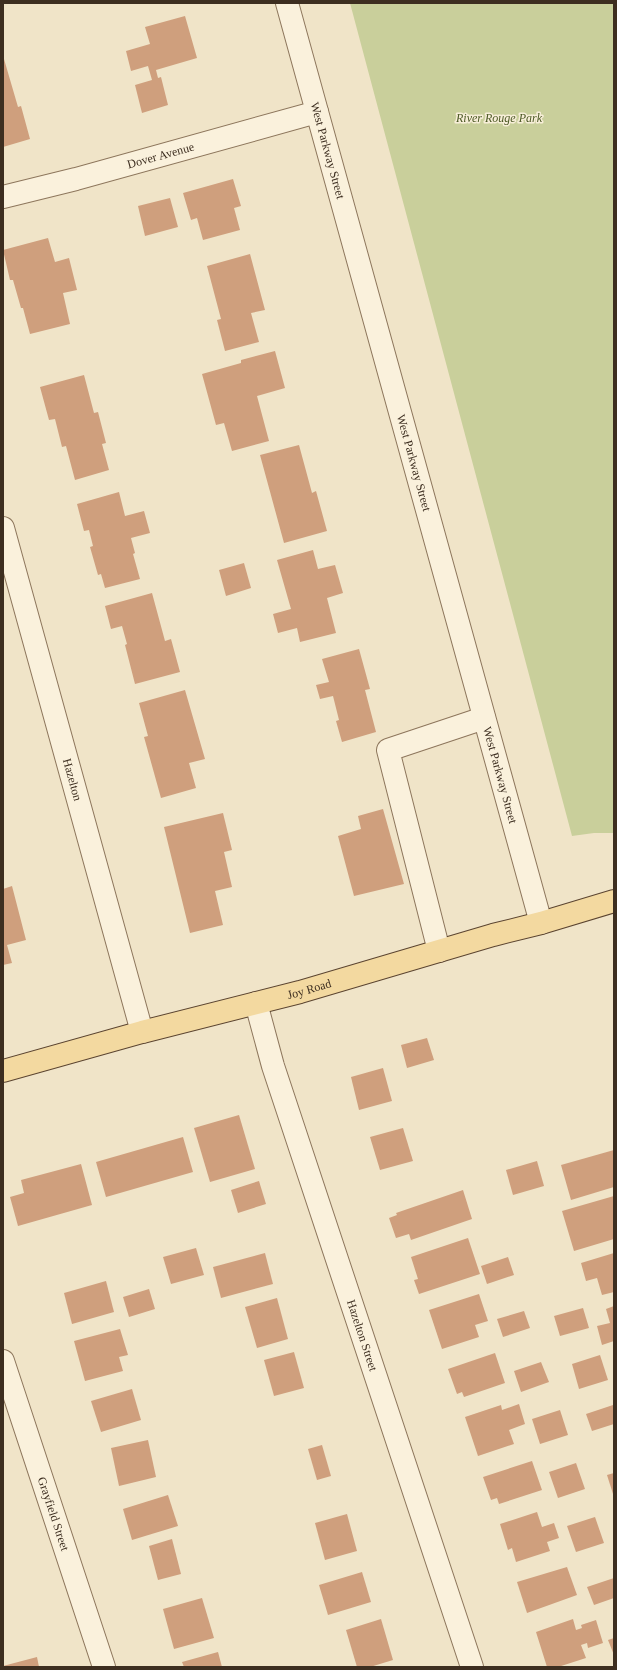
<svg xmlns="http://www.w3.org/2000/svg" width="617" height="1670" font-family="'Times New Roman',serif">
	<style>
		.green { fill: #c9cf9b }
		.building { fill: #cf9f7d }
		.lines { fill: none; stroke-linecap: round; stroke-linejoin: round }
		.minor-casing { stroke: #8d765c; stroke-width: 24 }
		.major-casing { stroke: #5b4430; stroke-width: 24 }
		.minor { stroke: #faf1dc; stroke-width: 22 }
		.major { stroke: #f3d9a0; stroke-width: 22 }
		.labels { text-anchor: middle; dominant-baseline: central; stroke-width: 3; stroke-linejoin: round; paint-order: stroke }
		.park-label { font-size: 12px; font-style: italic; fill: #4d5a26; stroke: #f7eed8 }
		.street-label { font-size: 12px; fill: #3d2e20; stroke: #f7eed8 }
	</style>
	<rect width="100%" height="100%" fill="#f0e4c8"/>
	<!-- green -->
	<polygon class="green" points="350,3 614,3 614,833 594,833 572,836"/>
	<!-- building -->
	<g class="building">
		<polygon points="185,16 197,58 156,70 158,78 161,77 168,105 142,113 135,85 152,80 148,66 131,71 126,51 150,44 145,27"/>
		<polygon points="3,59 4,59 18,107 21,106 30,139 3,147"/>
		<polygon points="233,179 241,206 234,208 240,230 203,240 197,218 191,220 183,193"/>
		<polygon points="170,198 178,227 145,236 138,206"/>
		<polygon points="48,238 55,262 69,258 77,290 63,293 70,324 30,334 23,308 21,308 13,280 10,280 3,250"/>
		<polygon points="250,254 265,310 251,313 259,342 225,351 217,320 221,319 207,266"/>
		<polygon points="275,351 285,388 257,396 269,441 232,451 224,423 216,425 202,374 241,363 241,360"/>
		<polygon points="84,375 94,413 98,412 106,443 102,444 109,470 75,480 66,446 62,447 55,419 49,420 40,387"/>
		<polygon points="299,445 312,493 316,491 327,531 284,543 260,455"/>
		<polygon points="119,492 125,516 144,511 150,533 131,538 135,553 133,554 140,579 105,588 101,574 98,575 90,547 93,546 89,530 84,531 77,504"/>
		<polygon points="313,550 318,569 335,565 343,593 327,598 336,633 300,642 297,628 278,633 273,614 291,609 277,560"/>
		<polygon points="244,563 251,588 226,596 219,570"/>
		<polygon points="152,593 165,641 171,639 180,672 135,684 125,645 127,644 122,626 111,629 105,606"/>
		<polygon points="359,649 370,689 365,690 376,732 342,742 336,721 339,720 333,696 320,699 316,685 329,682 322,659"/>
		<polygon points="185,690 205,759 189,763 196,788 161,798 144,737 148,736 139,703"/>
		<polygon points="383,809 404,884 354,896 338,836 361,829 358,816"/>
		<polygon points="223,813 232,850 224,852 232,887 215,891 223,925 190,933 164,827"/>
		<polygon points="12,886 26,940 7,945 12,963 3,965 3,889"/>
		<polygon points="427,1038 434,1060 407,1068 401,1045"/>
		<polygon points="383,1068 392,1101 359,1110 351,1077"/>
		<polygon points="239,1115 255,1169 210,1182 194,1128"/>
		<polygon points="403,1128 413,1161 380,1170 370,1137"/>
		<polygon points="183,1137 193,1172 106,1197 96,1162"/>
		<polygon points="614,1150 614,1187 571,1200 561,1165"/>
		<polygon points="537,1161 544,1186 513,1195 506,1170"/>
		<polygon points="81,1164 92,1205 18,1226 10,1197 24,1193 21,1180"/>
		<polygon points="259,1181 266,1204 238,1213 231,1190"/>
		<polygon points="463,1190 472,1219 411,1240 409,1234 396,1238 389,1218 397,1215 396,1213"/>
		<polygon points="614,1196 614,1239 574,1251 562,1211"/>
		<polygon points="468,1238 480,1274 419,1294 414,1280 418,1279 411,1257"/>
		<polygon points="196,1248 204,1275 171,1284 163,1257"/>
		<polygon points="265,1253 273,1284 221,1298 213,1267"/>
		<polygon points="614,1253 614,1292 602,1295 597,1278 586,1281 581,1263"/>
		<polygon points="508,1257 514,1275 487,1284 481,1266"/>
		<polygon points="106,1281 114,1312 72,1324 64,1293"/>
		<polygon points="149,1289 155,1309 129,1317 123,1297"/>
		<polygon points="479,1294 488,1321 475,1325 479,1337 442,1349 429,1310"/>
		<polygon points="277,1298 288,1339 257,1348 245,1307"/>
		<polygon points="614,1306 614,1341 602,1345 597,1326 610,1323 606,1309"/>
		<polygon points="583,1308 589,1328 560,1336 554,1316"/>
		<polygon points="524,1311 530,1328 503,1337 497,1319"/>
		<polygon points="120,1329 128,1355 119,1357 123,1371 85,1381 74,1341"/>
		<polygon points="294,1352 304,1388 274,1396 264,1360"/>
		<polygon points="495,1353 505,1383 464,1397 462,1392 457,1394 448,1369"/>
		<polygon points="600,1355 608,1380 579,1389 572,1364"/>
		<polygon points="541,1362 549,1382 521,1392 514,1371"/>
		<polygon points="132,1389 141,1420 101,1432 91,1401"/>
		<polygon points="519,1404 525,1424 509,1430 514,1444 478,1456 465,1417 501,1405 502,1410"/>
		<polygon points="613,1405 614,1424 592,1431 586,1414"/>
		<polygon points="560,1410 568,1435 540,1444 532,1419"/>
		<polygon points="148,1440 156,1477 119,1486 111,1448"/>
		<polygon points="322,1445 331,1476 317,1480 308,1449"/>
		<polygon points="532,1461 542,1490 499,1504 497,1498 491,1500 483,1477"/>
		<polygon points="576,1463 585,1489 558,1498 549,1472"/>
		<polygon points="614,1473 614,1493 613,1494 607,1475"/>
		<polygon points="168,1495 178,1526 132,1540 123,1509"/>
		<polygon points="537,1512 542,1527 554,1523 559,1538 547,1542 550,1551 516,1562 512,1548 508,1550 500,1524"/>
		<polygon points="347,1514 357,1551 325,1560 315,1523"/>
		<polygon points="595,1517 604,1543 576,1552 567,1526"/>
		<polygon points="172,1539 181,1574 158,1580 149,1546"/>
		<polygon points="567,1567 577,1595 527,1613 517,1582"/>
		<polygon points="362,1572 371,1602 328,1615 319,1585"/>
		<polygon points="614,1578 614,1598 594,1605 587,1587"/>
		<polygon points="202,1598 214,1638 174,1649 163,1609"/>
		<polygon points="381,1619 393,1660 370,1667 357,1667 346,1630"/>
		<polygon points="573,1619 576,1630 582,1628 581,1625 596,1620 603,1643 588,1648 587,1643 581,1645 586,1658 558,1667 547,1667 536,1632"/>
		<polygon points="614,1638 614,1655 608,1640"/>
		<polygon points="218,1652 222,1667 184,1667 182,1662"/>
		<polygon points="37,1657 39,1667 3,1667 3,1666"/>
	</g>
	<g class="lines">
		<!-- minor casing -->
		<g class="minor-casing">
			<g id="minor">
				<path id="s1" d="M 287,3 L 541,923"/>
				<path id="s2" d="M 3,197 L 76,179 L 317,112"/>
				<path id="s3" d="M 3,528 L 142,1032"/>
				<polyline points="439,951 388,750 484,718"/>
				<path id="s4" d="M 256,1003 L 273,1066 L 472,1667"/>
				<path id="s5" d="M 3,1361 L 104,1667"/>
			</g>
		</g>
		<!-- major casing -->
		<g class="major-casing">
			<g id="major">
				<path id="s6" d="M 3,1071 L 142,1032 L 300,992 L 493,935 L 541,923 L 614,901"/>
			</g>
		</g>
		<!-- minor -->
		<use href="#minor" class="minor"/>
		<!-- major -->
		<use href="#major" class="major"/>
	</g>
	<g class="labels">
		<!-- park labels -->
		<g class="park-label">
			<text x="499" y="118">River Rouge Park</text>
		</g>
		<!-- street labels -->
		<g class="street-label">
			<text stroke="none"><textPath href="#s1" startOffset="153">West Parkway Street</textPath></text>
			<text stroke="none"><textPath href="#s2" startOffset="163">Dover Avenue</textPath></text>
			<text stroke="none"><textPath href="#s1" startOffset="477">West Parkway Street</textPath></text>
			<text stroke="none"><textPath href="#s1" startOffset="801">West Parkway Street</textPath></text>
			<text stroke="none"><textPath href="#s3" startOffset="261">Hazelton</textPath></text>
			<text stroke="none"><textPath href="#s6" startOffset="317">Joy Road</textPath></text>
			<text stroke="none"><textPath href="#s4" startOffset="349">Hazelton Street</textPath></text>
			<text stroke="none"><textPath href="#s5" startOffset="161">Grayfield Street</textPath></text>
		</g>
	</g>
	<!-- border -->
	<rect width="617" height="1670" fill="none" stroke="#3d2e20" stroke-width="8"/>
</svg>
